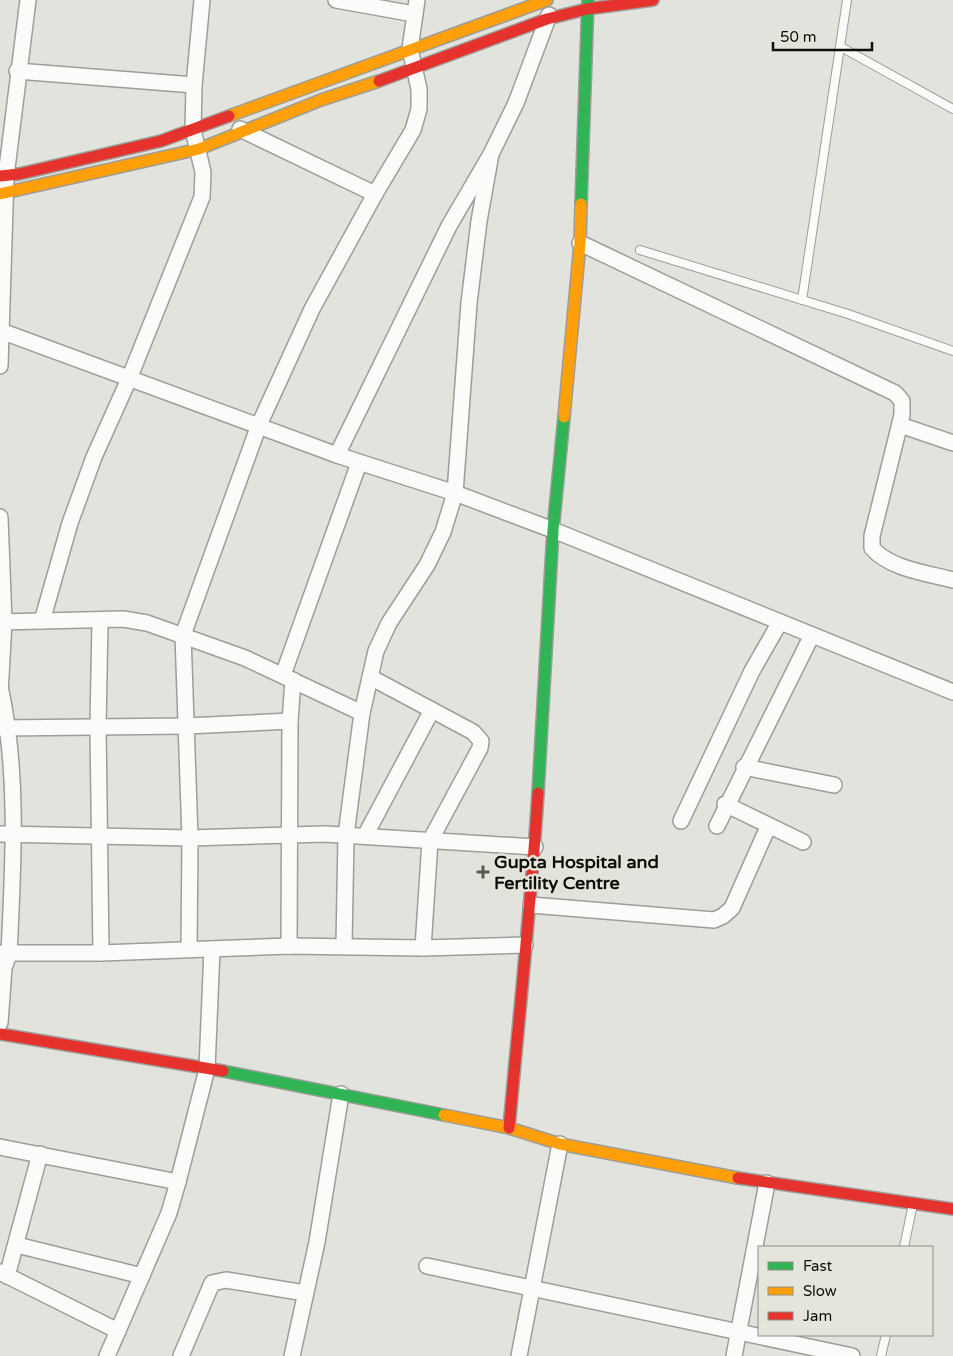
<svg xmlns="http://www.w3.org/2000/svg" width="953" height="1356" font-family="'Varela Round',sans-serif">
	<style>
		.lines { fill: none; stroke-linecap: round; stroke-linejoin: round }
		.lane-casing { stroke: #9d9d99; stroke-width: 10 }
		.street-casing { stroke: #9d9d99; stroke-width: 18 }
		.fast-casing { stroke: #9d9d99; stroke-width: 14 }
		.slow-casing { stroke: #9d9d99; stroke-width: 14 }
		.jam-casing { stroke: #9d9d99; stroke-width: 14 }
		.lane { stroke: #fbfbfa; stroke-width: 8 }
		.street { stroke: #fbfbfa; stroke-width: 15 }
		.fast { stroke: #30b455; stroke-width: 11 }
		.slow { stroke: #ff9f0a; stroke-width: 11 }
		.jam { stroke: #e5322d; stroke-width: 11 }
		.poi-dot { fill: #595955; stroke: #e6e5db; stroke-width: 2 }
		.labels { text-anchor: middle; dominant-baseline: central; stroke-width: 5; stroke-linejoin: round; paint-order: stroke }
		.poi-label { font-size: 18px; font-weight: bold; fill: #0f0e0b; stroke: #e6e5db; text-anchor: start }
	</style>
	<rect width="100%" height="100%" fill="#e3e3de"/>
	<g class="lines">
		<!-- lane casing -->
		<g class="lane-casing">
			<g id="lane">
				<polyline points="841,47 953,109"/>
				<polyline points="640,250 848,314 953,351"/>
				<polyline points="802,300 847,0"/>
				<polyline points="904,1247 913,1204"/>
				<polyline points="881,1356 886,1335"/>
			</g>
		</g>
		<!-- street casing -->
		<g class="street-casing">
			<g id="street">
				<polyline points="336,0 414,14"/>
				<polyline points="17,71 194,85"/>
				<polyline points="240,129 375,194"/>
				<path d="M 580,243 L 895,393 L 902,401 L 902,415 L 872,536 L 872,548 C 890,569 927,573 953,580"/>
				<polyline points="1,331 337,455 455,493 553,530 953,692"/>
				<polyline points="0,366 6,176 28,0"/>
				<polyline points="900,425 953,443"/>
				<polyline points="337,455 449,226 491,154 516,103 549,15"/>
				<polyline points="0,517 4,622 0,694"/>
				<polyline points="42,621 70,523 94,457 129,379 202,197 203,172 193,130 194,85 202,0"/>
				<polyline points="100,621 98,726 101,953"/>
				<polyline points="0,622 123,619 147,623 245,658 362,713 346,835 344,946"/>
				<polyline points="283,675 359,463"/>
				<polyline points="370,677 473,732 481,741 480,748 430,841 423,948"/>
				<polyline points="362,713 376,651 389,623 427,565 443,532 455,493 469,303 479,221 491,154"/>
				<polyline points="0,728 187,726 290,721"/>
				<polyline points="744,767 834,785"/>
				<polyline points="725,804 803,842"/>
				<polyline points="681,821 752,671 780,622"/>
				<polyline points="717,826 812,635"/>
				<polyline points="0,834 190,838 325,834 535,847"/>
				<polyline points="365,836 432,710"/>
				<polyline points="531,905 714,920 723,916 732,908 768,827"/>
				<polyline points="289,946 290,721 293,680"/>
				<polyline points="189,949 190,838 183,635 259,425 312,309 375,194 413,130 419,109 419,89 410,49 417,0"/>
				<polyline points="0,953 101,953 289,946 423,948 525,945"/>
				<path d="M 0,1023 L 4,968 L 9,954 C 13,866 19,777 1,691"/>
				<polyline points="0,1147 178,1182"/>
				<polyline points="17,1245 142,1276"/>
				<polyline points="427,1266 852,1356"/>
				<polyline points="0,1272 118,1331"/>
				<polyline points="7,1276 40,1154"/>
				<polyline points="107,1356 169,1213 178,1182 207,1069 212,949"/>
				<polyline points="181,1356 212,1283 226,1280 305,1293"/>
				<polyline points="292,1356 317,1242 341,1094"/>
				<polyline points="519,1356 560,1144"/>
				<polyline points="734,1356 767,1183"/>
			</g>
		</g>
		<!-- fast casing -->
		<g class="fast-casing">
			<g id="fast">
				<polyline points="581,204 588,0"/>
				<polyline points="538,793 553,530 564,417"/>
				<polyline points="223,1071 444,1115"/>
			</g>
		</g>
		<!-- slow casing -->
		<g class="slow-casing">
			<g id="slow">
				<polyline points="229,116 547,0"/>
				<polyline points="0,194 199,149 321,100 379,81"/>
				<polyline points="564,417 580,243 581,204"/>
				<polyline points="444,1115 509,1128 560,1144 738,1178"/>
			</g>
		</g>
		<!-- jam casing -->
		<g class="jam-casing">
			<g id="jam">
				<polyline points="379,81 547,19 587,9 653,0"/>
				<polyline points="0,176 19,174 161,141 229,116"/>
				<polyline points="0,1034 223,1071"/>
				<path d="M 509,1128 C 519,1016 531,905 538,793"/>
				<polyline points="738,1178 953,1209"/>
			</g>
		</g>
		<!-- lane -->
		<use href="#lane" class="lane"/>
		<!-- street -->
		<use href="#street" class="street"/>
		<!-- fast -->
		<use href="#fast" class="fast"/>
		<!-- slow -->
		<use href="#slow" class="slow"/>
		<!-- jam -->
		<use href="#jam" class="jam"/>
	</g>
	<!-- markers -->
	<path class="poi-dot" d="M480.5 864.5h5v5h5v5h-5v5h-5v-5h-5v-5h5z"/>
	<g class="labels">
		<!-- poi labels -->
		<g class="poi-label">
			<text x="494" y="862">Gupta Hospital and<tspan x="494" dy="21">Fertility Centre</tspan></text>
		</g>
	</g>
	<!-- legend -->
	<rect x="758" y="1246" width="175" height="90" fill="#e6e5db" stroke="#908f88"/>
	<rect x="768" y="1262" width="25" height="8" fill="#30b455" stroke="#908f88"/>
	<text x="803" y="1271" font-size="15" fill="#0f0e0b">Fast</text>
	<rect x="768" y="1287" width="25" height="8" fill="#ff9f0a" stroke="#908f88"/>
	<text x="803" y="1296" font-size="15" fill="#0f0e0b">Slow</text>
	<rect x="768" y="1312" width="25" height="8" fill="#e5322d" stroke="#908f88"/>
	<text x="803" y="1321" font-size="15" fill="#0f0e0b">Jam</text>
	<!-- scale -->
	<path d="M773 42v8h99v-8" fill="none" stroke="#0f0e0b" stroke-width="2.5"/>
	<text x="780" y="42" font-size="15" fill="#0f0e0b" stroke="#e6e5db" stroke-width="4" paint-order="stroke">50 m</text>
</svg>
